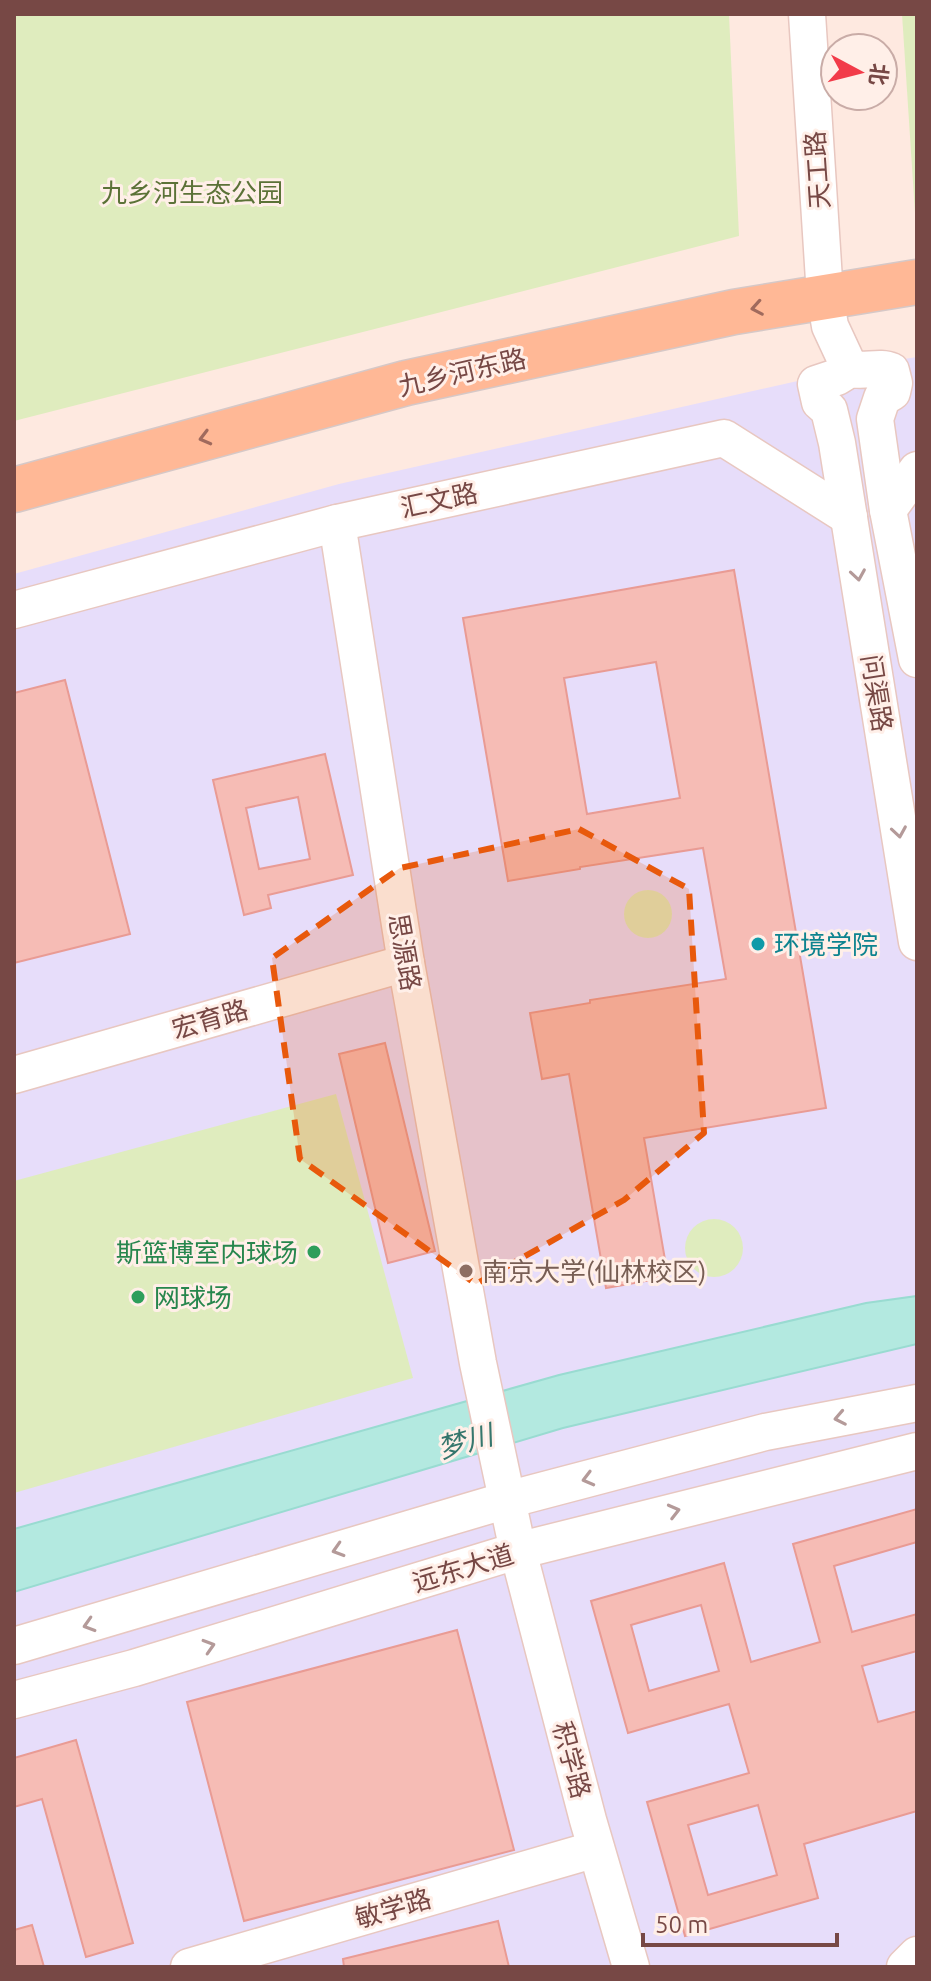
<svg xmlns="http://www.w3.org/2000/svg" width="931" height="1981" font-family="Ubuntu,'Noto Sans SC',sans-serif">
	<style>
		.education { fill: #e7ddfa }
		.green { fill: #dfecbe }
		.water { fill: #b3e9e0; stroke: #99dbd1; stroke-width: 2 }
		.building { fill: #f6bcb5; stroke: #e99b94; stroke-width: 2; fill-rule: evenodd }
		.lines { fill: none; stroke-linecap: round; stroke-linejoin: round }
		.minor-casing { stroke: #e8c7c0; stroke-width: 39 }
		.major-casing { stroke: #d6c8c7; stroke-width: 47 }
		.minor { stroke: #fff; stroke-width: 36 }
		.major { stroke: #ffb896; stroke-width: 44 }
		.oneway { stroke: #a06a5d }
		.oneway2 { stroke: #b49a99 }
		.marked { fill: #e8590c; fill-opacity: 0.2; stroke: #e8590c; stroke-width: 6; stroke-dasharray: 16 10; stroke-linejoin: round }
		.culture-dot { fill: #0f9aa8; stroke: #ffefe8; stroke-width: 3 }
		.leisure-dot { fill: #2e9e5b; stroke: #ffefe8; stroke-width: 3 }
		.education-dot { fill: #8d6e63; stroke: #ffefe8; stroke-width: 3 }
		.labels { text-anchor: middle; dominant-baseline: central; stroke-width: 6; stroke-linejoin: round; paint-order: stroke }
		.street-label { font-size: 26px; fill: #774845; stroke: #ffefe8 }
		.park-label { font-size: 26px; fill: #5b7237; stroke: #ffefe8 }
		.culture-label { font-size: 26px; fill: #0d838f; stroke: #ffefe8; text-anchor: start }
		.leisure-label { font-size: 26px; fill: #27864d; stroke: #ffefe8; text-anchor: end }
		.education-label { font-size: 26px; fill: #785e54; stroke: #ffefe8; text-anchor: start }
		.water-label { font-size: 28px; font-style: italic; fill: #35766d; stroke: #ffefe8 }
	</style>
	<rect width="100%" height="100%" fill="#fee9e0"/>
	<!-- education -->
	<polygon class="education" points="917,357 917,1967 14,1967 14,574 339,484 878,363"/>
	<!-- green -->
	<g class="green">
		<polygon points="14,14 729,14 739,236 14,421"/>
		<polygon points="902,14 917,14 917,212 915,213"/>
		<circle cx="648" cy="914" r="24"/>
		<polygon points="336,1094 413,1378 14,1493 14,1181"/>
		<circle cx="714" cy="1248" r="29"/>
	</g>
	<!-- water -->
	<polygon class="water" points="917,1296 917,1344 563,1428 14,1592 14,1529 559,1375 866,1303"/>
	<!-- building -->
	<g class="building">
		<path d="M 734,570 L 826,1108 L 644,1138 L 668,1277 L 606,1288 L 569,1074 L 542,1079 L 530,1013 L 590,1003 L 590,1000 L 726,979 L 703,848 L 580,867 L 580,869 L 508,881 L 463,618 ZM 656,662 L 680,798 L 587,814 L 564,678 Z"/>
		<polygon points="65,680 130,934 14,963 14,693"/>
		<path d="M 325,754 L 353,875 L 268,895 L 271,908 L 244,915 L 213,780 ZM 298,797 L 310,859 L 259,869 L 246,808 Z"/>
		<polygon points="385,1043 435,1251 388,1263 339,1054"/>
		<path d="M 917,1509 L 917,1542 L 834,1566 L 852,1632 L 917,1614 L 917,1651 L 862,1666 L 878,1722 L 917,1711 L 917,1811 L 804,1844 L 818,1898 L 685,1936 L 647,1802 L 749,1773 L 729,1704 L 628,1733 L 591,1601 L 724,1563 L 751,1662 L 820,1642 L 793,1544 ZM 701,1605 L 719,1671 L 649,1691 L 631,1625 ZM 758,1805 L 777,1875 L 708,1895 L 688,1825 Z"/>
		<polygon points="457,1630 514,1850 244,1921 187,1702"/>
		<polygon points="76,1740 133,1943 86,1957 42,1799 14,1807 14,1758"/>
		<polygon points="498,1921 509,1967 344,1967 343,1959"/>
		<polygon points="32,1925 44,1967 14,1967 14,1930"/>
	</g>
	<g class="lines">
		<!-- minor casing -->
		<g class="minor-casing">
			<g id="minor">
				<polyline points="807,14 825,296 830,326 850,369"/>
				<polyline points="888,510 917,470"/>
				<polyline points="337,523 406,963 478,1363 518,1551 588,1820 631,1967"/>
				<polyline points="14,610 337,523 724,438 849,517"/>
				<path d="M 917,659 L 888,510 L 875,419 L 882,398 L 892,392 L 894,383 L 891,371 C 880,366 865,372 850,369 L 837,377 L 816,384 L 820,402 L 829,410 L 837,443 L 917,942"/>
				<polyline points="14,1075 406,963"/>
				<polyline points="14,1646 507,1500 765,1432 917,1403"/>
				<polyline points="14,1700 134,1668 513,1552 917,1451"/>
				<polyline points="189,1967 596,1849"/>
				<polyline points="905,1967 917,1955"/>
			</g>
		</g>
		<!-- major casing -->
		<g class="major-casing">
			<polyline id="major" points="14,490 406,383 734,312 917,282"/>
		</g>
		<!-- minor -->
		<use href="#minor" class="minor"/>
		<!-- major -->
		<use href="#major" class="major"/>
	</g>
	<!-- one-way arrows -->
	<defs><path id="oneway-chevron" d="M-2-3.5L2.5 0L-2 3.5" fill="none" stroke-width="1.6" stroke-linecap="round" stroke-linejoin="round" transform="scale(2)"/></defs>
	<g class="oneway">
		<use href="#oneway-chevron" transform="translate(757 308) rotate(170)"/>
		<use href="#oneway-chevron" transform="translate(205 438) rotate(165)"/>
	</g>
	<g class="oneway2">
		<use href="#oneway-chevron" transform="translate(858 575) rotate(81)"/>
		<use href="#oneway-chevron" transform="translate(899 832) rotate(81)"/>
		<use href="#oneway-chevron" transform="translate(840 1418) rotate(169)"/>
		<use href="#oneway-chevron" transform="translate(588 1479) rotate(165)"/>
		<use href="#oneway-chevron" transform="translate(674 1511) rotate(-14)"/>
		<use href="#oneway-chevron" transform="translate(338 1550) rotate(163)"/>
		<use href="#oneway-chevron" transform="translate(89 1625) rotate(163)"/>
		<use href="#oneway-chevron" transform="translate(209 1646) rotate(-17)"/>
	</g>
	<!-- marked area -->
	<path class="marked" d="M 579,829 L 689,889 L 704,1133 L 624,1200 L 476,1284 L 300,1159 L 272,958 L 400,868 Z"/>
	<!-- markers -->
	<circle class="culture-dot" cx="758" cy="944" r="8"/>
	<g class="leisure-dot">
		<circle cx="314" cy="1252" r="8"/>
		<circle cx="138" cy="1297" r="8"/>
	</g>
	<circle class="education-dot" cx="466" cy="1271" r="8"/>
	<g class="labels">
		<!-- street labels -->
		<g class="street-label">
			<text transform="translate(817 170) rotate(-94)">天工路</text>
			<text transform="translate(462 372) rotate(-13)">九乡河东路</text>
			<text transform="translate(439 500) rotate(-12)">汇文路</text>
			<text transform="translate(877 693) rotate(81)">问渠路</text>
			<text transform="translate(405 952) rotate(80)">思源路</text>
			<text transform="translate(210 1019) rotate(-16)">宏育路</text>
			<text transform="translate(463 1568) rotate(-17)">远东大道</text>
			<text transform="translate(572 1760) rotate(75)">积学路</text>
			<text transform="translate(393 1908) rotate(-16)">敏学路</text>
		</g>
		<!-- park labels -->
		<g class="park-label">
			<text x="192" y="192">九乡河生态公园</text>
		</g>
		<!-- culture labels -->
		<g class="culture-label">
			<text x="774" y="944">环境学院</text>
		</g>
		<!-- leisure labels -->
		<g class="leisure-label">
			<text x="298" y="1252">斯篮博室内球场</text>
			<text x="154" y="1297" text-anchor="start">网球场</text>
		</g>
		<!-- education labels -->
		<g class="education-label">
			<text x="482" y="1271">南京大学(仙林校区)</text>
		</g>
		<!-- water labels -->
		<g class="water-label">
			<text transform="translate(465 1441) rotate(-16)">梦川</text>
		</g>
	</g>
	<!-- border -->
	<rect width="931" height="1981" fill="none" stroke="#774845" stroke-width="32"/>
	<!-- north arrow -->
	<g transform="translate(859 72) rotate(97)"><circle r="38" fill="#ffefe8" stroke="#c9aca7" stroke-width="2"/>
	<path d="M0-6L14 30L0 20L-14 30Z" fill="#f23b49"/>
	<text y="-12" font-size="22" font-weight="bold" text-anchor="middle" fill="#774845">北</text>
	</g>
	<!-- scale -->
	<path d="M643 1933v12h194v-12" fill="none" stroke="#774845" stroke-width="4"/>
	<text x="655" y="1933" font-size="24" fill="#774845" stroke="#ffefe8" stroke-width="6" paint-order="stroke">50 m</text>
</svg>
